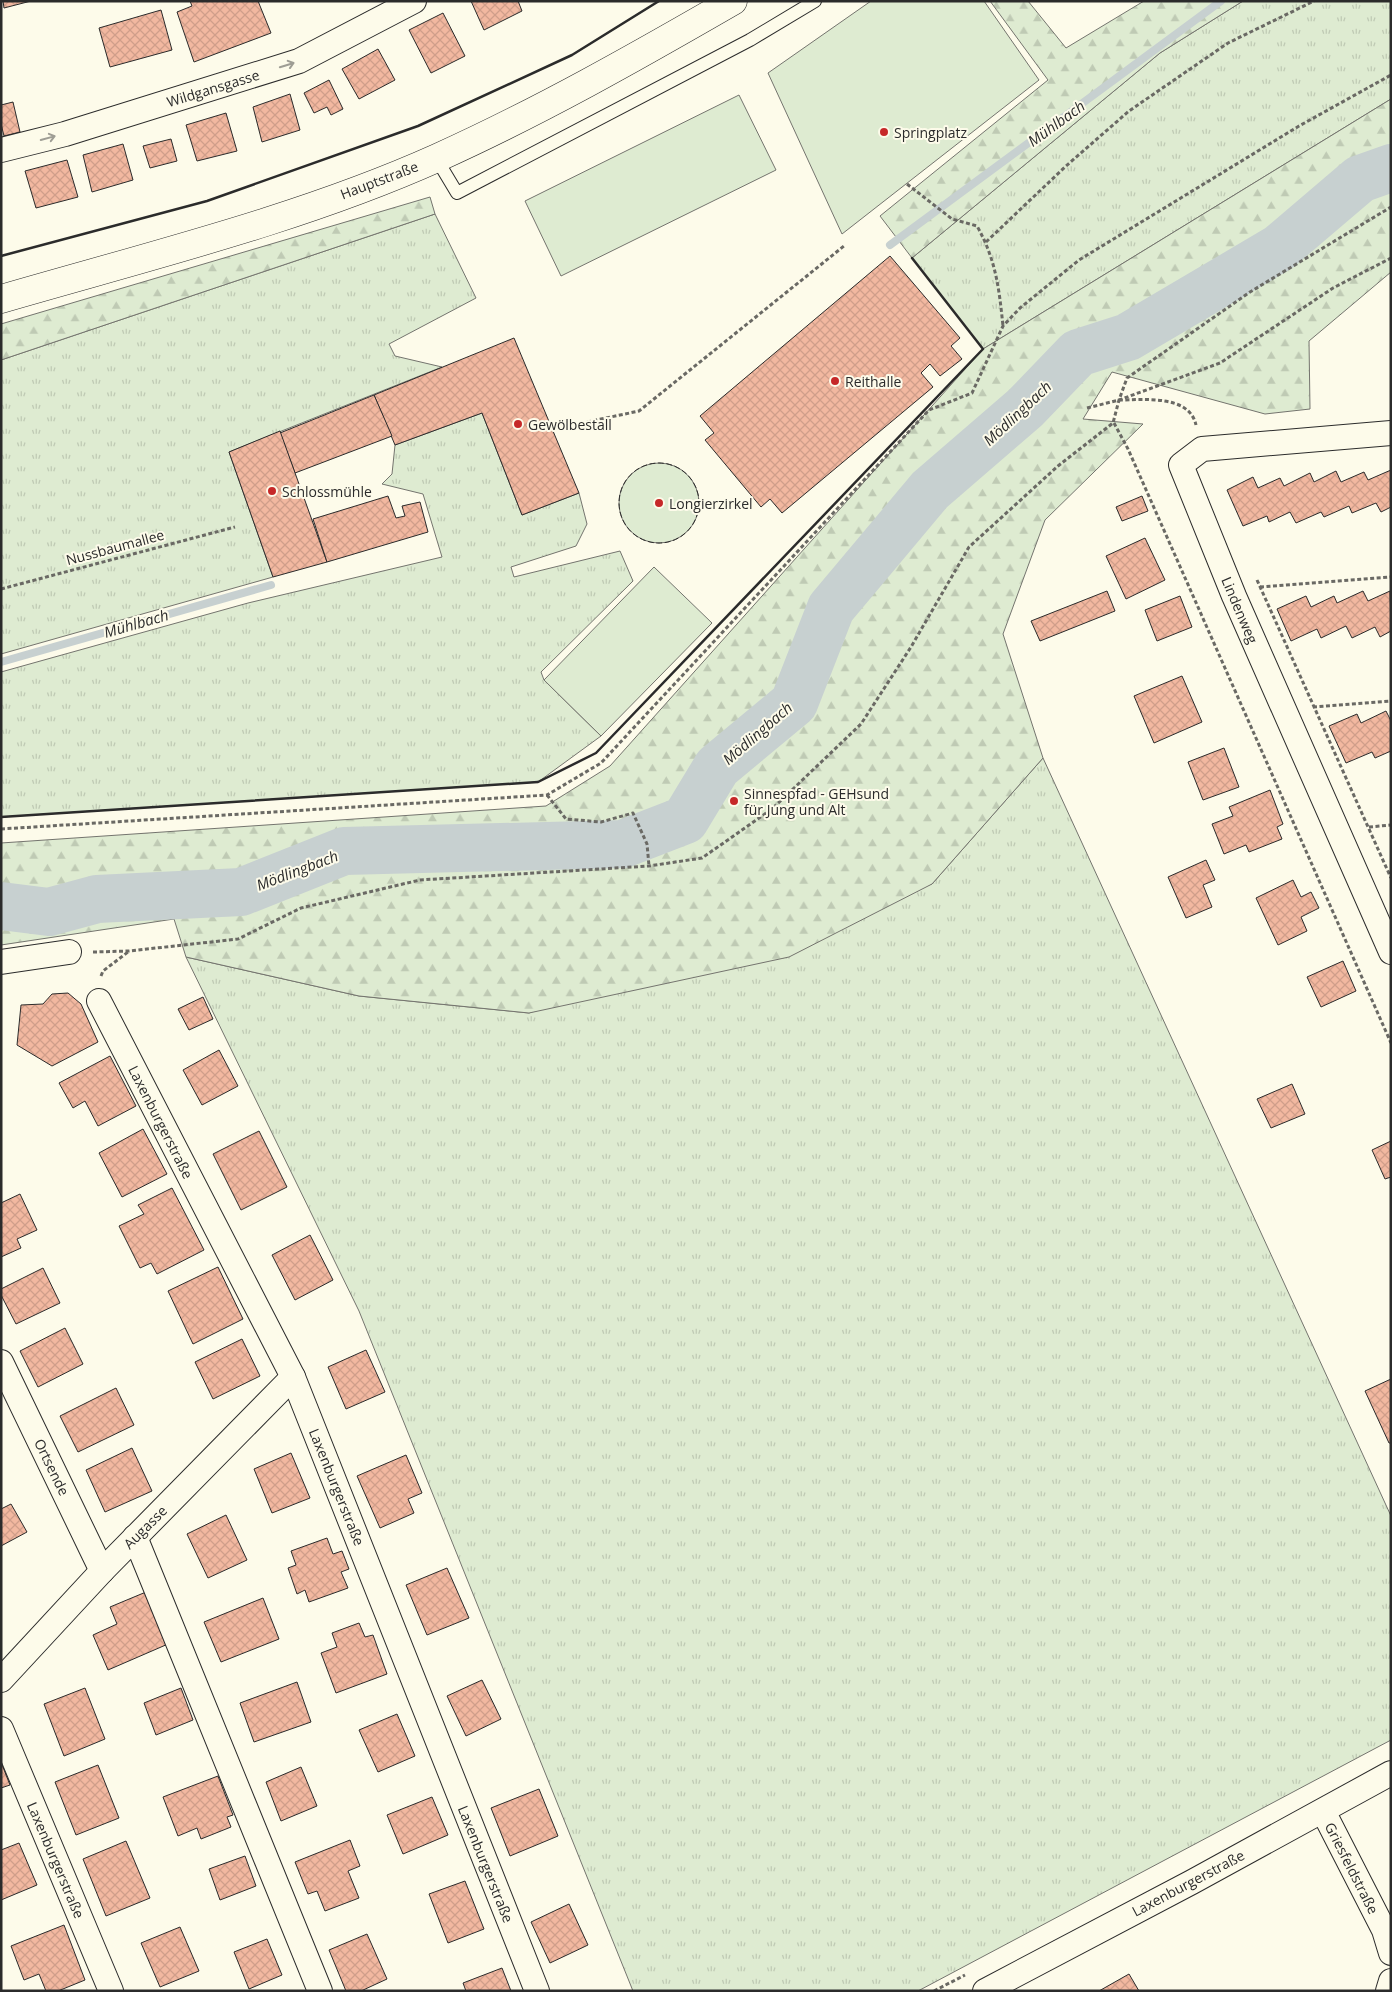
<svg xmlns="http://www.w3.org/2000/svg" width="1392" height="1992" font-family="'Open Sans',sans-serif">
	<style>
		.grass { fill: url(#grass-tufts); stroke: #74746e }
		.forest { fill: url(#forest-firs); stroke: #74746e }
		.pitch { fill: #deebd1; stroke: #74746e }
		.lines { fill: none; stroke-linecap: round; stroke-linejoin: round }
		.stream { stroke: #c7d0d0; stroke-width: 8 }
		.river { stroke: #c7d0d0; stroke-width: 48 }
		.building { fill: url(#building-cross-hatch); stroke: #2b2b2b }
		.lane-casing { stroke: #2b2b2b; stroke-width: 14 }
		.street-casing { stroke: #2b2b2b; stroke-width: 26 }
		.secondary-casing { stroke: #2b2b2b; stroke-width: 29 }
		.path { stroke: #6a6964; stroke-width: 3; stroke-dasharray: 4 2.5; stroke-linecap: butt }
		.lane { stroke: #fdfbea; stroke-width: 12 }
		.street { stroke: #fdfbea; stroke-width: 24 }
		.secondary { stroke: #fdfbea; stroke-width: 28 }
		.fence { stroke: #2b2b2b; stroke-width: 1; stroke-dasharray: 6 2.5; stroke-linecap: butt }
		.wall { stroke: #2b2b2b; stroke-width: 2.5 }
		.oneway { stroke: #9e9d94 }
		.poi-dot { fill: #c62828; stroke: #fdfbea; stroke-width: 2 }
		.labels { text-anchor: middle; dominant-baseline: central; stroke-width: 4; stroke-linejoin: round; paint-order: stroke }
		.street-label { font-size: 14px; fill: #2b2b2b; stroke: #fdfbea }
		.poi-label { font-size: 14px; fill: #2b2b2b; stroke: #fdfbea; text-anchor: start }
		.water-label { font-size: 15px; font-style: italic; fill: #2b2b2b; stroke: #fdfbea }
	</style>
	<defs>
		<pattern id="grass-tufts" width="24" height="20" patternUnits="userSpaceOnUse" patternTransform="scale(1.25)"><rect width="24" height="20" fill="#deebd1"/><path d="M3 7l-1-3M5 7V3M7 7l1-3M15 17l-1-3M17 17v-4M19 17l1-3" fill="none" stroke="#bfcab4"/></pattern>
		<pattern id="forest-firs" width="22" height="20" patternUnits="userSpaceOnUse" patternTransform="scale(1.25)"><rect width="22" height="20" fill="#deebd1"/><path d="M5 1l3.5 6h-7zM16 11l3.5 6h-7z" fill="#bfcab4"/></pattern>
		<pattern id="building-cross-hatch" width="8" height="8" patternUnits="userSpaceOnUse" patternTransform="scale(1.25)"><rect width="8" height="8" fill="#f2b8a0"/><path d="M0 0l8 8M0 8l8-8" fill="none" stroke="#d09e8a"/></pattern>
	</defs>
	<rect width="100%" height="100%" fill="#fdfbea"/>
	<!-- grass -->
	<g class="grass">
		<polygon points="1243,1 1391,1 1391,99 983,349 912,258 1160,53"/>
		<polygon points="435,214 476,298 389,344 395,356 442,367 229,452 273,577 1,654 1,360"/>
		<polygon points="482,413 522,515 579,493 587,524 576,546 511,567 514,577 620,551 633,581 541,672 544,680 601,736 538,782 1,817 1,672 248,603 442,557 423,494 382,484 392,474 395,445"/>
		<polygon points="1043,758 1391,1516 1391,1740 918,1991 633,1991 359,1311 186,957 359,996 529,1013 932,884"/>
	</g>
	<!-- forest -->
	<g class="forest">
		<polygon points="990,1 1028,1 1066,48 1144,1 1243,1 1160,53 912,258 880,216 1048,80"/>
		<polygon points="1391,99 1391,272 1309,341 1310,409 1265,414 1112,372 1083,419 1143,424 1045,520 1003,634 1043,758 932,884 789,957 529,1013 359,996 186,957 174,919 1,945 1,843 546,806 610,766 983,349"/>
		<polygon points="430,197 435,214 1,360 1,324"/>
	</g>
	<!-- pitch -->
	<g class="pitch">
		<polygon points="871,1 984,1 1039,80 842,234 768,73"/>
		<polygon points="739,95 776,170 561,276 525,201"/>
		<circle cx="659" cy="503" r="40"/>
		<polygon points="654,567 712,623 601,736 544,680"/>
	</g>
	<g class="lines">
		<!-- stream -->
		<g class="stream">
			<polyline points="890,245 1221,1"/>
			<polyline points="1,662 271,585"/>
		</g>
		<!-- river -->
		<polyline class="river" points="1,906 49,912 97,899 241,892 344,851 623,844 685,820 717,767 794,703 831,608 930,490 1025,408 1078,353 1128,337 1279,248 1360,179 1391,168"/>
	</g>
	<!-- building -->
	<g class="building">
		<polygon points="3,1 31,1 4,8"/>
		<polygon points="190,1 258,1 271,33 194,62 177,12 192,6"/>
		<polygon points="471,1 518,1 522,11 484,30"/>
		<polygon points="161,10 172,50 110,67 99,28"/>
		<polygon points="443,13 465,56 431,73 409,30"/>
		<polygon points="378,49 395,80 359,99 342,69"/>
		<polygon points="329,80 343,109 331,115 327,107 314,113 304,93"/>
		<polygon points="290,94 300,130 262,142 253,107"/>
		<polygon points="13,102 20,132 4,136 1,124 1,105"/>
		<polygon points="226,113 237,151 197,161 186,125"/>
		<polygon points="171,139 177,161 150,168 143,146"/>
		<polygon points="123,144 133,180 92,192 83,155"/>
		<polygon points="67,160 78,197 36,208 25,171"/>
		<polygon points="890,256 960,338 951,346 962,359 940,376 930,364 921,373 933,387 782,513 770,499 761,507 705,440 714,433 700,416"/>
		<polygon points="514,338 579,493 522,515 482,413 395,445 374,395"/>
		<polygon points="374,395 392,436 295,473 280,433"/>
		<polygon points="280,431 327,562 273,577 229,452"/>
		<polygon points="1391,470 1391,507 1381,512 1376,503 1352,513 1349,506 1324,517 1321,512 1296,523 1290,512 1269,522 1267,516 1243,526 1227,490 1253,477 1258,488 1280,478 1284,486 1310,473 1314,482 1336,471 1341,482 1364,472 1368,480"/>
		<polygon points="388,496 396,518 405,516 402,506 420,502 428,532 327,562 313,519"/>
		<polygon points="1142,496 1148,511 1122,521 1116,507"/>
		<polygon points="1145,538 1165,580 1126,599 1106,556"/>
		<polygon points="1107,591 1115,611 1040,641 1031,621"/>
		<polygon points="1363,591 1368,601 1390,591 1391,631 1380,637 1375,627 1352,638 1346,626 1321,638 1317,629 1291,641 1277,609 1306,596 1311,607 1334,596 1337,603"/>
		<polygon points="1180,596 1192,627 1157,641 1145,610"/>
		<polygon points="1182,676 1202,722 1154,743 1134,696"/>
		<polygon points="1386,711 1391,721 1391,751 1375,758 1372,752 1346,763 1329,726 1357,714 1361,723"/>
		<polygon points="1224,748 1239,787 1203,800 1188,762"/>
		<polygon points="1270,790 1283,824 1277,827 1282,839 1249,852 1246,845 1224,854 1212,824 1233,816 1229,807"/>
		<polygon points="1206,860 1215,880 1203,885 1212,907 1186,918 1168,877"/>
		<polygon points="1293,880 1301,897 1311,892 1319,908 1301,917 1307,931 1278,945 1256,898"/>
		<polygon points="1343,961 1356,991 1321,1007 1307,977"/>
		<polygon points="68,993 81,1004 98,1042 52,1066 17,1045 21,1005 43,1004 52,994"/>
		<polygon points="203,997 213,1019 189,1030 178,1009"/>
		<polygon points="219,1050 238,1086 202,1105 183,1070"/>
		<polygon points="110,1056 136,1106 98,1126 85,1101 73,1108 59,1083"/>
		<polygon points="1292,1084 1305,1114 1271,1128 1257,1099"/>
		<polygon points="143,1129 167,1174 122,1197 99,1153"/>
		<polygon points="259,1131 287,1187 241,1210 213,1154"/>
		<polygon points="1391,1141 1391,1177 1385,1179 1372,1150"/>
		<polygon points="172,1188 204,1250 157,1274 151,1263 140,1268 119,1226 144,1214 138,1205"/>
		<polygon points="20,1194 37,1230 17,1239 21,1248 1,1257 1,1203"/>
		<polygon points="310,1235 333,1280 295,1300 272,1255"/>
		<polygon points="218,1267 243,1319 193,1344 168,1291"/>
		<polygon points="43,1268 60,1303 16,1324 1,1295 1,1289"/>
		<polygon points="65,1328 83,1364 38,1387 20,1351"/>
		<polygon points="242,1339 260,1376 213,1399 195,1362"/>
		<polygon points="366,1350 385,1392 346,1409 328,1367"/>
		<polygon points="1391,1379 1391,1443 1389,1443 1365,1391"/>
		<polygon points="116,1388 134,1425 78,1452 60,1416"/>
		<polygon points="132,1448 152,1491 105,1512 86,1470"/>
		<polygon points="291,1453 310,1498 272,1513 254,1469"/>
		<polygon points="406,1455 422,1493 408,1499 414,1513 380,1528 357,1476"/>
		<polygon points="11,1504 27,1532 1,1546 1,1509"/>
		<polygon points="226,1515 247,1560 208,1578 187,1534"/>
		<polygon points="327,1538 333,1554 342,1551 349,1569 341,1572 348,1588 309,1602 305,1590 297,1594 288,1568 296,1565 291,1551"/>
		<polygon points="447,1568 469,1618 427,1635 406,1585"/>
		<polygon points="146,1592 168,1644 108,1670 93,1635 117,1624 110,1607"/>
		<polygon points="263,1598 279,1639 221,1662 204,1622"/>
		<polygon points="359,1623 365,1637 373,1635 387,1674 336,1693 321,1653 337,1647 332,1633"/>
		<polygon points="482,1680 501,1719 466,1736 447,1696"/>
		<polygon points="297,1682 311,1722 254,1742 240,1703"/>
		<polygon points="85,1688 105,1739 64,1756 44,1704"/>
		<polygon points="181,1688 193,1720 156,1735 144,1703"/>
		<polygon points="397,1714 415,1756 378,1772 359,1730"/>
		<polygon points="1,1762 10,1785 1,1788"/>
		<polygon points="98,1765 119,1818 76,1835 55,1782"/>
		<polygon points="301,1767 317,1806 281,1821 266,1782"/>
		<polygon points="218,1776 233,1815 227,1817 231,1827 201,1839 197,1828 178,1836 163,1797"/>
		<polygon points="539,1789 558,1836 510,1856 491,1808"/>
		<polygon points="432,1797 448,1835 403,1854 387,1815"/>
		<polygon points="350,1840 360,1866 348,1871 359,1898 325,1911 317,1891 308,1894 295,1862"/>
		<polygon points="126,1841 150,1898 106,1916 83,1859"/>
		<polygon points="19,1843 37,1885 1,1900 1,1850"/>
		<polygon points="245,1856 256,1886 220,1900 209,1869"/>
		<polygon points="465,1881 484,1929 448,1943 429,1894"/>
		<polygon points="569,1904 588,1945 550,1963 531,1922"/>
		<polygon points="64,1925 85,1980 58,1991 46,1991 39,1974 24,1980 11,1946"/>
		<polygon points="180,1927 199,1971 160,1987 141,1943"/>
		<polygon points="367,1934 387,1979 361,1991 346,1991 329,1950"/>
		<polygon points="267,1939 282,1975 249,1989 234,1952"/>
		<polygon points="502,1968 511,1991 466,1991 463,1983"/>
		<polygon points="1129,1974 1139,1991 1099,1991"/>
	</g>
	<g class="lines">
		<!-- lane casing -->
		<g class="lane-casing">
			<polyline id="lane" points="436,158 457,193 750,40 815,1"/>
		</g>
		<!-- street casing -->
		<g class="street-casing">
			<g id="street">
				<polyline points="1,150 65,134 299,61 414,1"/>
				<polyline points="1391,433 1202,449 1181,465 1234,596 1391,952"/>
				<polyline points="1,962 69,952"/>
				<polyline points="99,1001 293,1377 537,1991"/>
				<polyline points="1,1362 102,1571"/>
				<polyline points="135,1537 320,1991"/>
				<polyline points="1,1680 102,1571 293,1377"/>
				<polyline points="1,1729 111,1991"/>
				<polyline points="1323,1811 1384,1930 1391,1953"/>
				<polyline points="985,1991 1192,1882 1391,1773"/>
				<polyline points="1388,1991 1391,1981"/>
			</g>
		</g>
		<!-- secondary casing -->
		<g class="secondary-casing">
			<path id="secondary" d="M 1,299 C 145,257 301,219 437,158 C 539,112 636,57 733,1"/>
		</g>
		<!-- path -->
		<g class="path">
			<path d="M 907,184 L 952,219 L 977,226 C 996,260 999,288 1003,326"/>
			<polyline points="986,242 1066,166 1129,111 1228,43 1314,1"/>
			<path d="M 1119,400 C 1143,400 1189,394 1196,425"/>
			<polyline points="1087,408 1119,400 1220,363 1333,288 1391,258"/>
			<polyline points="587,422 639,411 844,246"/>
			<polyline points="1114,423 1128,449 1391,1043"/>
			<polyline points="1257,580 1391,878"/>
			<polyline points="1260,587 1391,577"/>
			<polyline points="1,589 235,527"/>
			<polyline points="1313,707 1391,701"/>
			<polyline points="547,795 566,819 601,822 633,813 647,844 649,866"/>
			<polyline points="1369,827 1391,825"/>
			<polyline points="1,829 547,795 601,763 929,410 972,393 1003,326 1020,308 1079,260 1299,126 1391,75"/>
			<polyline points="93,952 129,951 238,939 301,908 420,880 649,866 702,858 772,809 861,724 911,647 969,547 1058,466 1113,423 1119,400 1127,378 1250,292 1391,207"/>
			<polyline points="101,976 103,971 128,952"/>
			<polyline points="934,1991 965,1975"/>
		</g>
		<!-- lane -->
		<use href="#lane" class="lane"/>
		<!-- street -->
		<use href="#street" class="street"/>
		<!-- secondary -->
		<use href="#secondary" class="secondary"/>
		<!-- fence -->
		<circle class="fence" cx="659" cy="503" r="40"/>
		<!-- wall -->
		<g class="wall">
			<polyline points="1,256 207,201 418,126 572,55 659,1"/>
			<polyline points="1,817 538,782 596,753 983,349 912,258"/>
		</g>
	</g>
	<!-- one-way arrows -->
	<defs><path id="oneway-shaft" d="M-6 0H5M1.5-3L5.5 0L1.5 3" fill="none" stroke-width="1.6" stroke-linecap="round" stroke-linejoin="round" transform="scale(1.25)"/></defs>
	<g class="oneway">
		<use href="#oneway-shaft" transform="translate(287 65) rotate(-17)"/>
		<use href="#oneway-shaft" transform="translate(48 138) rotate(-15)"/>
	</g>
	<!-- markers -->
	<g class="poi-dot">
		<circle cx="884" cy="132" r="5"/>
		<circle cx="835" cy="381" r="5"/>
		<circle cx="518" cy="424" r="5"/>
		<circle cx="272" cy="491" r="5"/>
		<circle cx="659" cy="503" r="5"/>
		<circle cx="734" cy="801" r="5"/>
	</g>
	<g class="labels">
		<!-- street labels -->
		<g class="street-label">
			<text transform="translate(213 88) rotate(-17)">Wildgansgasse</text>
			<text transform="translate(379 180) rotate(-21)">Hauptstraße</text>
			<text transform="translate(115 547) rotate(-15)">Nussbaumallee</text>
			<text transform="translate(1240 610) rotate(67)">Lindenweg</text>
			<text transform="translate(161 1122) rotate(63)">Laxenburgerstraße</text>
			<text transform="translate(52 1467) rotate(64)">Ortsende</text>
			<text transform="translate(337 1487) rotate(68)">Laxenburgerstraße</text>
			<text transform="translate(145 1527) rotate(-45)">Augasse</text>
			<text transform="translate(56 1860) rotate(67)">Laxenburgerstraße</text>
			<text transform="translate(486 1864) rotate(68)">Laxenburgerstraße</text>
			<text transform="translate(1352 1868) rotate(63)">Griesfeldstraße</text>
			<text transform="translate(1188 1883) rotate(-28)">Laxenburgerstraße</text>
		</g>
		<!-- poi labels -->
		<g class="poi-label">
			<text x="894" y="132">Springplatz</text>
			<text x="845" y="381">Reithalle</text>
			<text x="528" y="424">Gewölbestall</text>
			<text x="282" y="491">Schlossmühle</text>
			<text x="669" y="503">Longierzirkel</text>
			<text x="744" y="793">Sinnespfad - GEHsund<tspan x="744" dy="16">für Jung und Alt</tspan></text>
		</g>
		<!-- water labels -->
		<g class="water-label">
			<text transform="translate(1056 123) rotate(-36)">Mühlbach</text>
			<text transform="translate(1017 413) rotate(-43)">Mödlingbach</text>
			<text transform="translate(136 623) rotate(-16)">Mühlbach</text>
			<text transform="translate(757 733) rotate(-41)">Mödlingbach</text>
			<text transform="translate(297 870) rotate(-21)">Mödlingbach</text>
		</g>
	</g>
	<!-- border -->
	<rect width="1392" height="1992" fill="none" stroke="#2b2b2b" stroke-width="5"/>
</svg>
